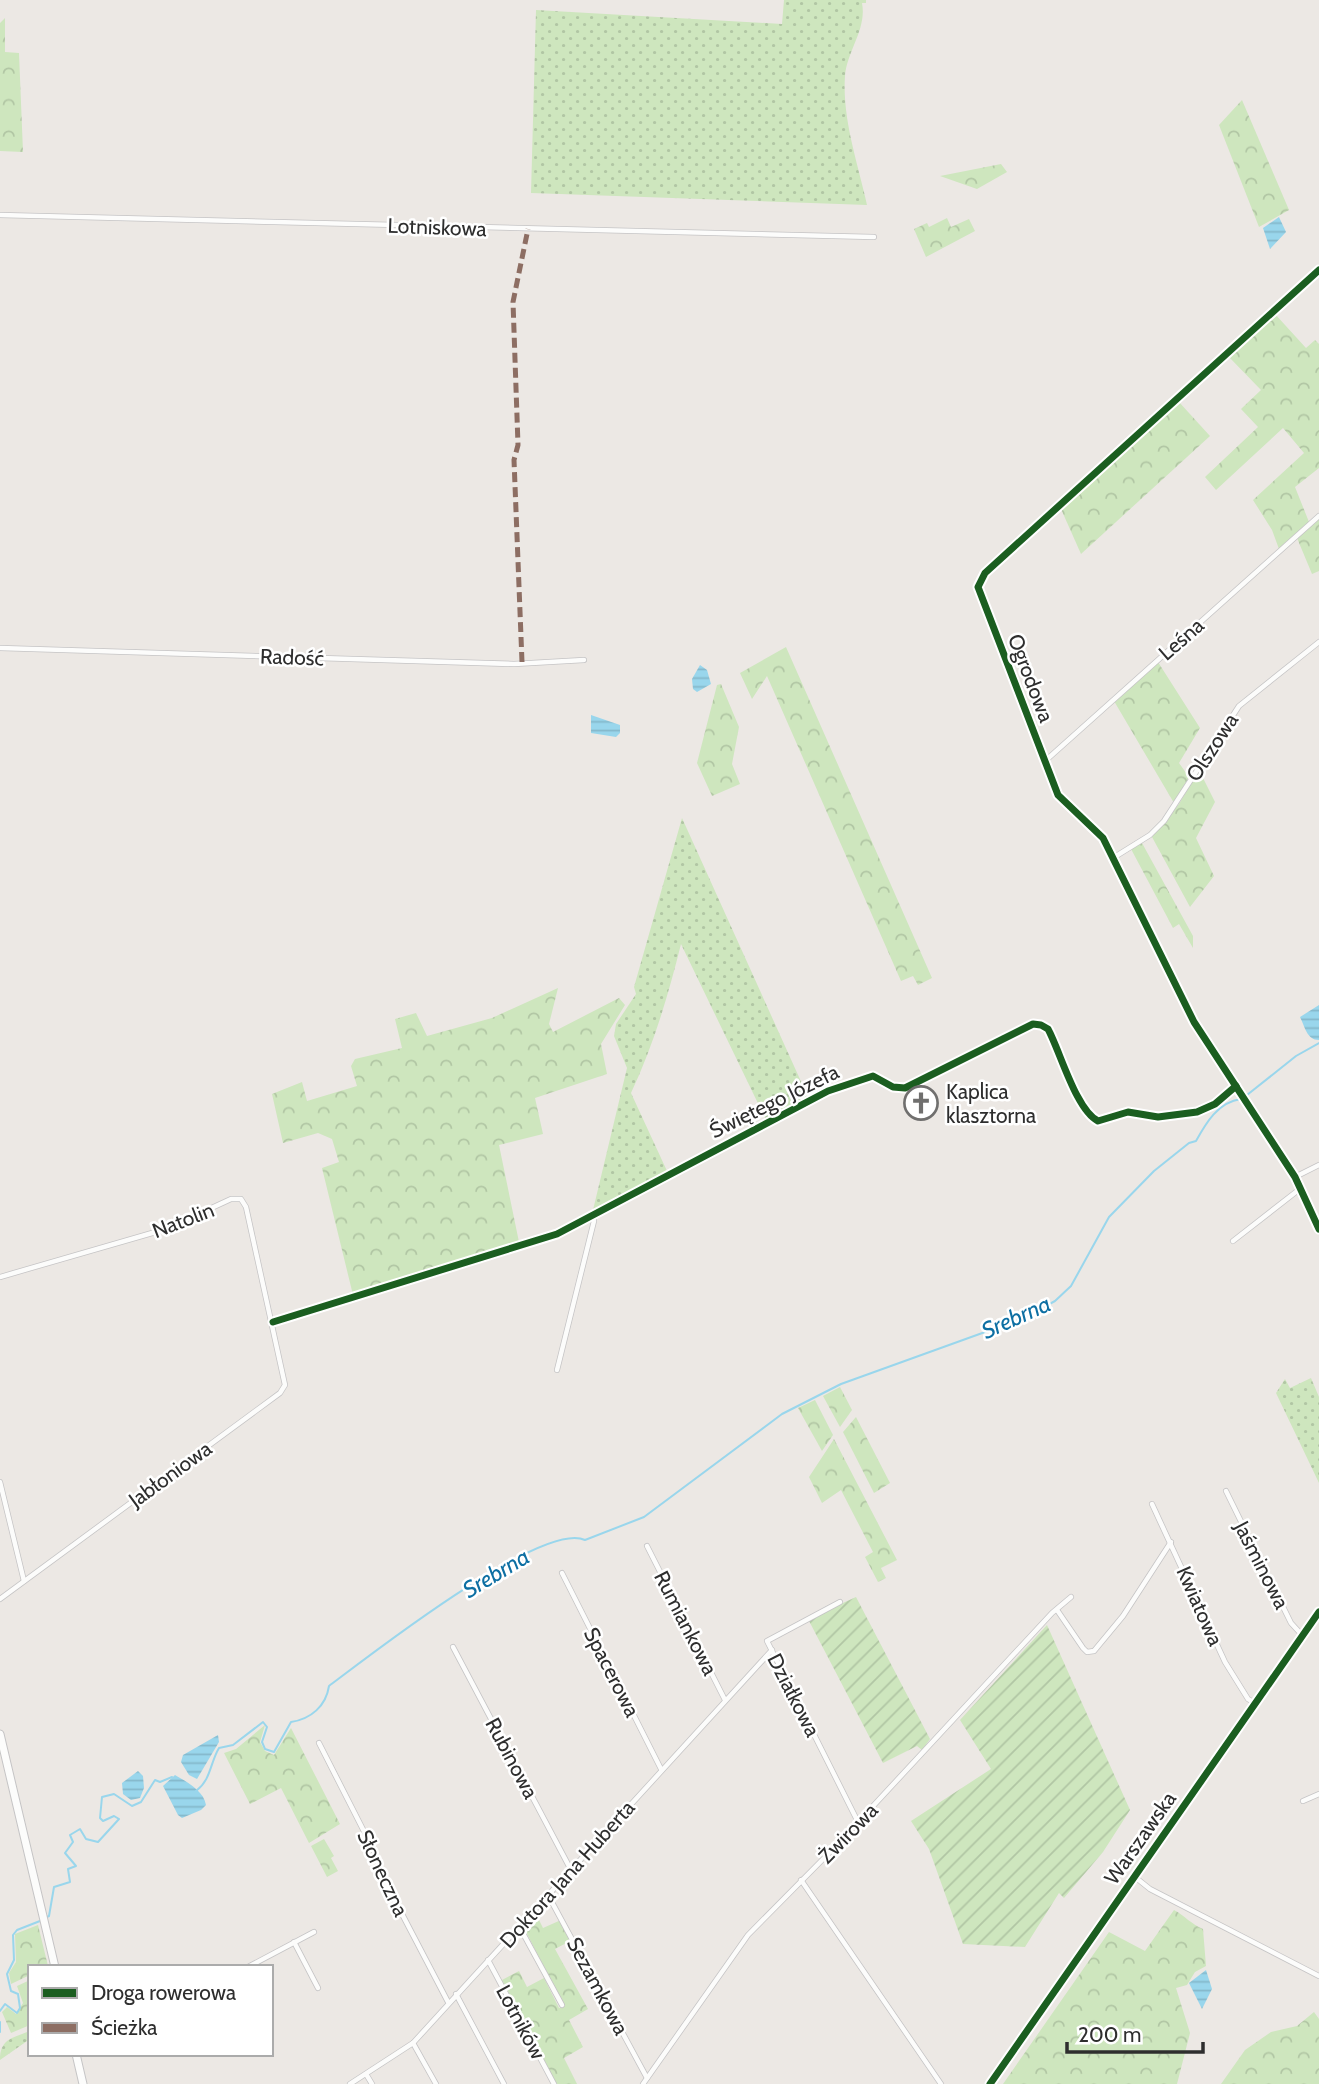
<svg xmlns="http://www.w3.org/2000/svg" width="1319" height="2084" font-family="Cabin,sans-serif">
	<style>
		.grass { fill: url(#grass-dots) }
		.forest { fill: url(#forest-crowns) }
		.garden { fill: url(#garden-furrows) }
		.water { fill: url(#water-rules) }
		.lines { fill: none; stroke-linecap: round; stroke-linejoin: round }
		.stream { stroke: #99d6ec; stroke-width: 2 }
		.street-casing { stroke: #c5c4c5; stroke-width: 6 }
		.secondary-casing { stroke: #c5c4c5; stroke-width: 9 }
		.primary-casing { stroke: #c6c5c4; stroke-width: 10 }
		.street { stroke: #fcfcfb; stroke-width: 4.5 }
		.secondary { stroke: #fcfcfb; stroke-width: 7 }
		.primary { stroke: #e8e4d6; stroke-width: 8 }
		.quiet { stroke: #8d6e63; stroke-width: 5; stroke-dasharray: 10 5; stroke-linecap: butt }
		.cycleway-casing { stroke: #fff; stroke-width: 11 }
		.cycleway { stroke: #1b5e20; stroke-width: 7 }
		.labels { text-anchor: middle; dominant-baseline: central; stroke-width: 5; stroke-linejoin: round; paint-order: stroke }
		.street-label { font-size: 21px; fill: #2e2e2e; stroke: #fff }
		.poi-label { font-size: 21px; fill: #2e2e2e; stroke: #fff; text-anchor: start }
		.water-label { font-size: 23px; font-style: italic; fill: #0d6fa3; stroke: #fff }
	</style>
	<defs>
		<pattern id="grass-dots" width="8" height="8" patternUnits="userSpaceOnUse" patternTransform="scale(1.75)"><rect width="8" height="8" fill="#cee6be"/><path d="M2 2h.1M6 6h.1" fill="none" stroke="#b1c6a4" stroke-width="1.8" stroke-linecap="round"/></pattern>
		<pattern id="forest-crowns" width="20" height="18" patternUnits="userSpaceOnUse" patternTransform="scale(1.75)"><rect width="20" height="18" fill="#cee6be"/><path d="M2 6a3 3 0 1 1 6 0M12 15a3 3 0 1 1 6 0" fill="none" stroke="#b1c6a4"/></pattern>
		<pattern id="garden-furrows" width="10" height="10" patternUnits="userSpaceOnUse" patternTransform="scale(1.75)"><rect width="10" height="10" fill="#cee6be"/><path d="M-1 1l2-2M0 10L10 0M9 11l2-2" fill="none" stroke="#b1c6a4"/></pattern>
		<pattern id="water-rules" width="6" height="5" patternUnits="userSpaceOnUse" patternTransform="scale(1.75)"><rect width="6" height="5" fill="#99d6ec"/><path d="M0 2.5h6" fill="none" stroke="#84b8cb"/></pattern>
	</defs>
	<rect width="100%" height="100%" fill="#ece8e4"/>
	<!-- grass -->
	<g class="grass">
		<path d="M 784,0 L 866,0 L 866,3 L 862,3 C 867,29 847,51 845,76 C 842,119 858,164 867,205 L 531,193 L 536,10 L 782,24 Z"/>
		<path d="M 682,818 L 808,1097 L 766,1120 L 681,944 C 668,996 654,1044 631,1093 L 667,1171 L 593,1210 L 627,1068 L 614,1036 L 616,1024 L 636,994 L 634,987 Z"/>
		<polygon points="1311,1378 1319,1397 1319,1483 1276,1393 1285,1379 1290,1388"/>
		<path d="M 30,2031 L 30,2039 L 0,2060 C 0,2039 12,2038 30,2031 Z"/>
	</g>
	<!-- forest -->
	<g class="forest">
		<polygon points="5,18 5,52 19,53 23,152 0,151 0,23"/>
		<polygon points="1242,100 1289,210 1259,227 1219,125"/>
		<polygon points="1001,164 1007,172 977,189 940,176"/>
		<polygon points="947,218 951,227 969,219 975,231 926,257 914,229 927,223 929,227"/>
		<polygon points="1275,314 1306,348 1315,340 1319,344 1319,468 1295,487 1309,522 1279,549 1272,530 1253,500 1304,453 1283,428 1216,490 1205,477 1258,427 1241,409 1261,390 1228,356"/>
		<polygon points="1179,402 1210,436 1081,554 1061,509"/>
		<polygon points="1319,518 1319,571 1312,574 1297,538"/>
		<polygon points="786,647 932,978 918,985 913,976 901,981 767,676 752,699 740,673"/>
		<polygon points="1158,662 1200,728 1179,763 1189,777 1174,803 1114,701"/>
		<polygon points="721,684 739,727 732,764 740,784 712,796 697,763 717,685"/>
		<polygon points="1199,770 1215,802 1196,838 1214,876 1190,907 1152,837 1179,804"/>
		<polygon points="1142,843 1193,936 1193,948 1179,924 1173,928 1131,849"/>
		<polygon points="558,988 549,1024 553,1032 619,998 625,1005 601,1044 607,1074 535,1098 543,1134 499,1145 519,1242 353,1295 322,1168 339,1162 332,1139 318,1133 283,1143 272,1094 302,1082 307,1101 357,1086 351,1066 355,1059 402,1048 395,1019 416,1013 427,1036 492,1018"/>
		<polygon points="840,1387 852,1410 840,1427 823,1396"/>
		<polygon points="815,1400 833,1435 822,1451 798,1408"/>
		<polygon points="856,1417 890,1483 874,1493 843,1432"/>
		<polygon points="834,1439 897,1560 881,1568 886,1578 878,1582 865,1557 873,1552 841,1490 822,1503 809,1477"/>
		<polygon points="265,1725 260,1742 265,1751 274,1755 291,1728 340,1824 309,1843 281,1788 250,1804 224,1753 236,1749"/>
		<polygon points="324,1839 334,1856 331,1858 338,1871 327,1877 311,1846"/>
		<path d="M 1174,1910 C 1185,1916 1191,1924 1203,1929 L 1206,1966 L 1195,1972 L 1187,1985 L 1176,1988 L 1190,2033 L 1177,2084 L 1003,2084 L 1109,1932 L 1145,1951 Z"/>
		<polygon points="535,1912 543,1928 561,1920 572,1940 555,1949 588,2009 569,2020 583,2047 564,2058 577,2084 556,2084 502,1980 519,1971 527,1987 544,1978 559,2008 564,2006 524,1928"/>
		<polygon points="38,1925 48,1966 30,1967 30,1975 11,1984 9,1973 16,1962 15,1934"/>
		<polygon points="30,1980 30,2025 11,2033 2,2012 7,2007 16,2014 23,2003 17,1986"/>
		<polygon points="1314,2012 1319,2019 1319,2084 1221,2084 1245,2050 1271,2032 1297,2026"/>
	</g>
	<!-- garden -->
	<g class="garden">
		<polygon points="856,1597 930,1739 922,1750 917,1746 883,1763 808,1619"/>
		<polygon points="1047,1625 1130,1810 1103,1852 1064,1898 1059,1893 1025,1947 963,1944 929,1849 911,1821 991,1769 960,1720"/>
	</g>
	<!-- water -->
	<g class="water">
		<polygon points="1279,217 1286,232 1270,249 1263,228"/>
		<polygon points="700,665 707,670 711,684 697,692 693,689 692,679"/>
		<polygon points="591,715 620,725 620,733 616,737 591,733"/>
		<path d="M 1319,1005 L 1319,1040 C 1307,1040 1305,1027 1300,1017 Z"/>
		<polygon points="218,1735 219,1742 197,1779 189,1775 181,1762 183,1755"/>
		<polygon points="138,1771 143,1776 144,1788 140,1798 131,1800 123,1794 122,1783"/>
		<path d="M 175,1775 C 187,1782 204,1791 206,1805 L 201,1810 L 182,1818 L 178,1815 L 163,1786 Z"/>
		<polygon points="1206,1970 1212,1989 1202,2009 1189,1983"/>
	</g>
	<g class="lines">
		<!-- stream -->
		<g class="stream">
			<polyline points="1247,1095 1296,1056 1319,1043"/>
			<path d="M 196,1791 C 211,1780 210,1763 219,1748 L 233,1745 L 263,1722 L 267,1727 L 262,1742 L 265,1749 L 274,1752 L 291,1722 C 311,1719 326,1706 329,1686 C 369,1656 543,1520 585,1540 L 644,1517 L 782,1414 L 841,1384 L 1024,1318 L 1055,1301 L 1071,1286 L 1109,1217 L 1154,1171 L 1189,1143 L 1196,1141 C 1206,1123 1218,1102 1241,1099"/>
			<polyline points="45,1918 49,1916 54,1887 70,1882 68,1869 76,1866 65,1853 73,1842 70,1835 80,1829 86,1839 98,1842 119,1819 114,1816 103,1821 100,1818 102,1797 114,1794 132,1806 141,1802 155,1780 160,1782 172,1777"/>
			<polyline points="0,2011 5,2004 17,2013 20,2008 18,1994 11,1991 7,1974 14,1960 13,1935 17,1930 40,1921"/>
			<polyline points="0,2022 0,2032"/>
		</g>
		<!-- street casing -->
		<g class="street-casing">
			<g id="street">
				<polyline points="0,215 874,237"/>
				<polyline points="1319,270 985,573 978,587 1058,795 1103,838 1194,1022 1295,1177 1319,1229"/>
				<polyline points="0,648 514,664 584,660"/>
				<polyline points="1044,762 1319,516"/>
				<polyline points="1113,858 1150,835 1164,821 1239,706 1319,642"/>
				<polyline points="1295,1177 1319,1165"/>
				<polyline points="1233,1241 1301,1188"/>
				<polyline points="0,1277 166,1229 231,1199 241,1199 246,1207 285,1385 280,1393 0,1599"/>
				<path d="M 273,1322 L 557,1234 L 828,1091 L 873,1076 L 893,1087 L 905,1088 L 1033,1024 L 1041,1025 L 1048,1029 C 1060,1051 1076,1110 1098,1121 L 1128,1112 L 1158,1117 L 1197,1112 L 1215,1104 L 1236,1087"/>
				<polyline points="557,1370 594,1221 593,1215"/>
				<polyline points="0,1482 24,1581"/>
				<polyline points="1226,1491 1291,1623 1302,1635"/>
				<polyline points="1152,1504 1225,1662 1248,1699 1255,1703"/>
				<polyline points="647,1546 725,1700"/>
				<polyline points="562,1573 661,1769"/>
				<polyline points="840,1602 767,1641 858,1822"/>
				<polyline points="1057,1610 1083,1648 1087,1652 1094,1651 1123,1616 1171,1542"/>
				<polyline points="453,1647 571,1870"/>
				<polyline points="319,1743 376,1855 379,1870 448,2002"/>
				<polyline points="1303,1801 1319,1794"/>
				<polyline points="1135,1877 1150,1889 1319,1976"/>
				<polyline points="801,1880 941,2084"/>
				<polyline points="548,1895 647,2078"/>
				<polyline points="519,1926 562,2005"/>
				<polyline points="294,1942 318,1988"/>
				<polyline points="488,1960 554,2084"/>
				<polyline points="248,1967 314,1932"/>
				<polyline points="456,1994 504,2084"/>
				<polyline points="413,2043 436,2084"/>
				<polyline points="366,2074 372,2084"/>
				<polyline points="350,2084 413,2043 772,1650"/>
				<polyline points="643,2084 748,1935 836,1846 1052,1613 1071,1597"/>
			</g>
		</g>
		<!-- secondary casing -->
		<g class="secondary-casing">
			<g id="secondary">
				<polyline points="0,1734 55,1967"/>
				<polyline points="76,2054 83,2084"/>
			</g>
		</g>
		<!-- primary casing -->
		<g class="primary-casing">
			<polyline id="primary" points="990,2084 1319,1612"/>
		</g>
		<!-- street -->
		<use href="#street" class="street"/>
		<!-- secondary -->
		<use href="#secondary" class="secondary"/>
		<!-- primary -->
		<use href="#primary" class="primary"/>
		<!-- quiet -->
		<polyline class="quiet" points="522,662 514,460 518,445 513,302 528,229"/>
		<!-- cycleway casing -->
		<g class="cycleway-casing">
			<g id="cycleway">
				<polyline points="1319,270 985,573 978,587 1058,795 1103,838 1194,1022 1295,1177 1319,1229"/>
				<path d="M 273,1322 L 557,1234 L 828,1091 L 873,1076 L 893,1087 L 905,1088 L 1033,1024 L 1041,1025 L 1048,1029 C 1060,1051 1076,1110 1098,1121 L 1128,1112 L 1158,1117 L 1197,1112 L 1215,1104 L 1236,1086"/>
				<polyline points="990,2084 1319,1612"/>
			</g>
		</g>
		<!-- cycleway -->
		<use href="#cycleway" class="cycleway"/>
	</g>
	<!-- icons -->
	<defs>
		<g id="church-ring" transform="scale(1.75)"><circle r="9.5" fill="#fff" stroke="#706f6e" stroke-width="1.5"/><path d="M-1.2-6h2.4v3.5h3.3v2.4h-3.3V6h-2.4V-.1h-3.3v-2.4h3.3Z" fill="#706f6e"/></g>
	</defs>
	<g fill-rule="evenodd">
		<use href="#church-ring" x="921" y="1103"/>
	</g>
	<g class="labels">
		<!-- street labels -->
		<g class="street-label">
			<text transform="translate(437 227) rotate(2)">Lotniskowa</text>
			<text transform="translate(1181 639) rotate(-41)">Leśna</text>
			<text transform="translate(292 657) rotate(2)">Radość</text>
			<text transform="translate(1031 678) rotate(69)">Ogrodowa</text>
			<text transform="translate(1212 747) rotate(-57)">Olszowa</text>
			<text transform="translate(774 1101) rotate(-26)">Świętego Józefa</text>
			<text transform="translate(183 1220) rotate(-21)">Natolin</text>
			<text transform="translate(170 1474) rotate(-36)">Jabłoniowa</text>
			<text transform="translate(1262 1565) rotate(63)">Jaśminowa</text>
			<text transform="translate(1200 1606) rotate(66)">Kwiatowa</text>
			<text transform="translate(686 1623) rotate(63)">Rumiankowa</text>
			<text transform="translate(612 1672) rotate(63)">Spacerowa</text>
			<text transform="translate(794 1695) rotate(63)">Działkowa</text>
			<text transform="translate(512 1758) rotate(62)">Rubinowa</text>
			<text transform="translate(848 1833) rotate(-46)">Żwirowa</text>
			<text transform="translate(1140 1838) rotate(-55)">Warszawska</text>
			<text transform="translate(383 1873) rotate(65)">Słoneczna</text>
			<text transform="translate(567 1874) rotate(-48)">Doktora Jana Huberta</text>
			<text transform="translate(598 1986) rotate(62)">Sezamkowa</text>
			<text transform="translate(521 2022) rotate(62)">Lotników</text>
		</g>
		<!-- poi labels -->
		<g class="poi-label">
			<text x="946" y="1091">Kaplica<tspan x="946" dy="24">klasztorna</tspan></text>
		</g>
		<!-- water labels -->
		<g class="water-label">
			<text transform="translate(1016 1317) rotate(-24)">Srebrna</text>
			<text transform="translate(496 1573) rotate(-31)">Srebrna</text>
		</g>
	</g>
	<!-- legend -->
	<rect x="28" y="1965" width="245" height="91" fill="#ffffff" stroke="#ababab" stroke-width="2"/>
	<rect x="42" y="1988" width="35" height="10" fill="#1b5e20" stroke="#ababab" stroke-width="2"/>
	<text x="91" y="2000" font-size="21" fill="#2e2e2e">Droga rowerowa</text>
	<rect x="42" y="2023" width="35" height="10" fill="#8d6e63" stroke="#ababab" stroke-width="2"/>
	<text x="91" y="2035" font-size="21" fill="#2e2e2e">Ścieżka</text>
	<!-- scale -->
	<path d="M1067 2042v10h136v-10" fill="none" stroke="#2e2e2e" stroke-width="3.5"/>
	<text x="1078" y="2042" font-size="21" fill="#2e2e2e" stroke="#ffffff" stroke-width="5" paint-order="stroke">200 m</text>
</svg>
